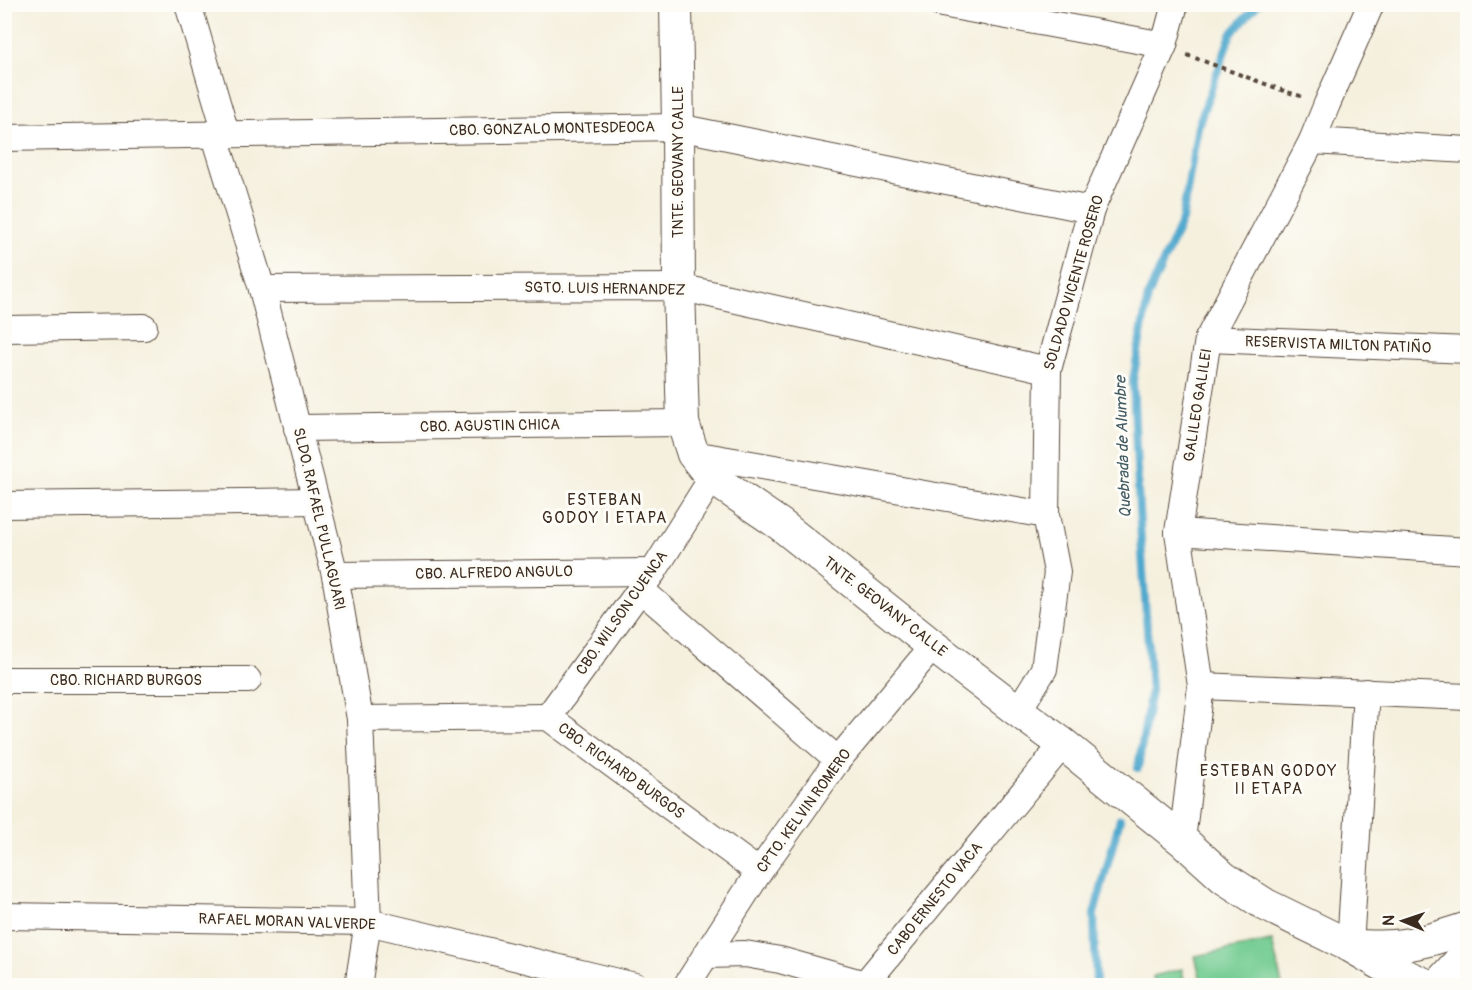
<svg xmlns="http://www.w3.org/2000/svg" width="1472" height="990" font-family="Pangolin,sans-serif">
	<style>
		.green { fill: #73cc92; stroke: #577b58; stroke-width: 1.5 }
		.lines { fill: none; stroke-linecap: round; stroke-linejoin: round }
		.stream { stroke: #50a8cd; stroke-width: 8 }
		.minor-casing { stroke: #57483b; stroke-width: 28 }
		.tertiary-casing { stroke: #57483b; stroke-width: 34 }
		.path { stroke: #57483b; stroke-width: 4; stroke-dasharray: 4.5 4.5; stroke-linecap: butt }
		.minor { stroke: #fff; stroke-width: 26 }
		.tertiary { stroke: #fff; stroke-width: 32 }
		.labels { text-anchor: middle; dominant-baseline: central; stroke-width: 6; stroke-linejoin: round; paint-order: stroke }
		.street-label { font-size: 15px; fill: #3b2a1e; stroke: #fdfcf7 }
		.water-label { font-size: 16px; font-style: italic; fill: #435c64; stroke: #fdfcf7 }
		.neighbourhood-label { font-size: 16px; letter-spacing: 1.5px; fill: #3b2a1e; stroke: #fdfcf7 }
	</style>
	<rect width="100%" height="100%" fill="#fdfcf7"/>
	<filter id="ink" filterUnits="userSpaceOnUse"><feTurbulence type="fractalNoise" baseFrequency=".0167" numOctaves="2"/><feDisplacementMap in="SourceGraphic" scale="12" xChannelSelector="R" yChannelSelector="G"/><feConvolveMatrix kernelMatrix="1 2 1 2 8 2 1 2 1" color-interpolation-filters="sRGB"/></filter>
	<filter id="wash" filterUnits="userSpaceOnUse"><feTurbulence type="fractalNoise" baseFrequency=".008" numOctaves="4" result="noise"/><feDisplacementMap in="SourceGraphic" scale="24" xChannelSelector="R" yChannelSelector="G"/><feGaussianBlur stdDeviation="1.35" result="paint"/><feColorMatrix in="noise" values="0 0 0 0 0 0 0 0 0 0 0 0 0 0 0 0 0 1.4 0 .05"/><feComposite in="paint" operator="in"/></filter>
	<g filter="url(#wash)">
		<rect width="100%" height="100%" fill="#f5f0de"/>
		<!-- green -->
		<g class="green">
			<polygon points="1272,941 1282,985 1202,985 1195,956"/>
			<polygon points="1182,969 1185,985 1154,985 1153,976"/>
		</g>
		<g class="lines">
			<!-- stream -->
			<g class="stream">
				<polyline points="1138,768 1151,690 1139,509 1133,380 1148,296 1182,220 1198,126 1231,34 1258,4"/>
				<polyline points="1096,986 1094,914 1120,819"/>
			</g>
		</g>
	</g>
	<g filter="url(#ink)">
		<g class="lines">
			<!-- minor casing -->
			<g class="minor-casing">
				<g id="minor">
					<polyline points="188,4 226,133"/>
					<polyline points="942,4 1164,45"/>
					<polyline points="214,133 262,289 335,575 360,719 368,922 358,986"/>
					<polyline points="4,138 678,127 1091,210"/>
					<polyline points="1312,141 1468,150"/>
					<polyline points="262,289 679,287 1048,370"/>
					<polyline points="4,329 144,327"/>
					<polyline points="1208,339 1468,350"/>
					<polyline points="297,428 683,423"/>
					<polyline points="693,454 1046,515"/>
					<polyline points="4,505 316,501"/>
					<polyline points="1178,532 1468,551"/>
					<polyline points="335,575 653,572"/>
					<polyline points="640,589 838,760"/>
					<polyline points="4,680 248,680"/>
					<polyline points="1201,686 1468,697"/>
					<polyline points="1018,711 1044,669 1057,572 1046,515 1048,370 1091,210 1164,45 1175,4"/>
					<polyline points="548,717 653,572 712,478"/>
					<polyline points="360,719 548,717 759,872"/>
					<polyline points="1182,840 1201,686 1178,532 1208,339 1312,141 1327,104 1371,4"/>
					<polyline points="4,916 368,922 635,986"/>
					<polyline points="1350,946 1366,692"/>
					<polyline points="707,955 745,954 780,960 865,984 1063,744"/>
					<polyline points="686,986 759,872 838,760 933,646"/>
				</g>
			</g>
			<!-- tertiary casing -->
			<g class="tertiary-casing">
				<g id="tertiary">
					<polyline points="676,4 678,127 679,287 683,423 693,454 712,478 781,525 933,646 1018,711 1063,744 1182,840 1224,878 1266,905 1350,946 1388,968 1429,986"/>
					<path d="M 1351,946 C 1365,946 1380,947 1394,946 C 1420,944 1443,936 1468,928"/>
					<polyline points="1437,986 1468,952"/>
				</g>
			</g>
			<!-- path -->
			<polyline class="path" points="1187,55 1287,92 1304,97"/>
			<!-- minor -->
			<use href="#minor" class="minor"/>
			<!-- tertiary -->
			<use href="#tertiary" class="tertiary"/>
		</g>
	</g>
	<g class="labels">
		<!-- street labels -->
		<g class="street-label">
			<text transform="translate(552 129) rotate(-1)">CBO. GONZALO MONTESDEOCA</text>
			<text transform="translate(678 162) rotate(-90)">TNTE. GEOVANY CALLE</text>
			<text transform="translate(1074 283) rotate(-74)">SOLDADO VICENTE ROSERO</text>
			<text transform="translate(605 289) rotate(1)">SGTO. LUIS HERNANDEZ</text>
			<text transform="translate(1338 345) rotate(2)">RESERVISTA MILTON PATIÑO</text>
			<text transform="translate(1198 405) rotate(-81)">GALILEO GALILEI</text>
			<text transform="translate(490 426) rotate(-1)">CBO. AGUSTIN CHICA</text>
			<text transform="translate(319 519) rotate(77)">SLDO. RAFAEL PULLAGUARI</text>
			<text transform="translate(494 573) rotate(-1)">CBO. ALFREDO ANGULO</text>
			<text transform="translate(885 607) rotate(38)">TNTE. GEOVANY CALLE</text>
			<text transform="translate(622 613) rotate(-55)">CBO. WILSON CUENCA</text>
			<text x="126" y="680">CBO. RICHARD BURGOS</text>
			<text transform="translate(621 771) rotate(36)">CBO. RICHARD BURGOS</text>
			<text transform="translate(804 811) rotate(-54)">CPTO. KELVIN ROMERO</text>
			<text transform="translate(935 899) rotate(-51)">CABO ERNESTO VACA</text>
			<text transform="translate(287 922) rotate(2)">RAFAEL MORAN VALVERDE</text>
		</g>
		<!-- water labels -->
		<g class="water-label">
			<text transform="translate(1123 447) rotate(-92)">Quebrada de Alumbre</text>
		</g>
		<!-- neighbourhood labels -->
		<g class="neighbourhood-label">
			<text x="605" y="500">ESTEBAN<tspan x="605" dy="18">GODOY I ETAPA</tspan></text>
			<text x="1269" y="771">ESTEBAN GODOY<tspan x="1269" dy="18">II ETAPA</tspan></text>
		</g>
	</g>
	<!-- margin -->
	<rect width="1472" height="990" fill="none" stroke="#fdfcf7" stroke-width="24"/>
	<!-- north arrow -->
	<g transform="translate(1403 921) rotate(272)" stroke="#fdfcf7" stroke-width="4.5" paint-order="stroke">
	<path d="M0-4.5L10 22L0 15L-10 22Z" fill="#3b2a1e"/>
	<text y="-9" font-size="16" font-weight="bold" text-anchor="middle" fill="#3b2a1e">N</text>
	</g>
</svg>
